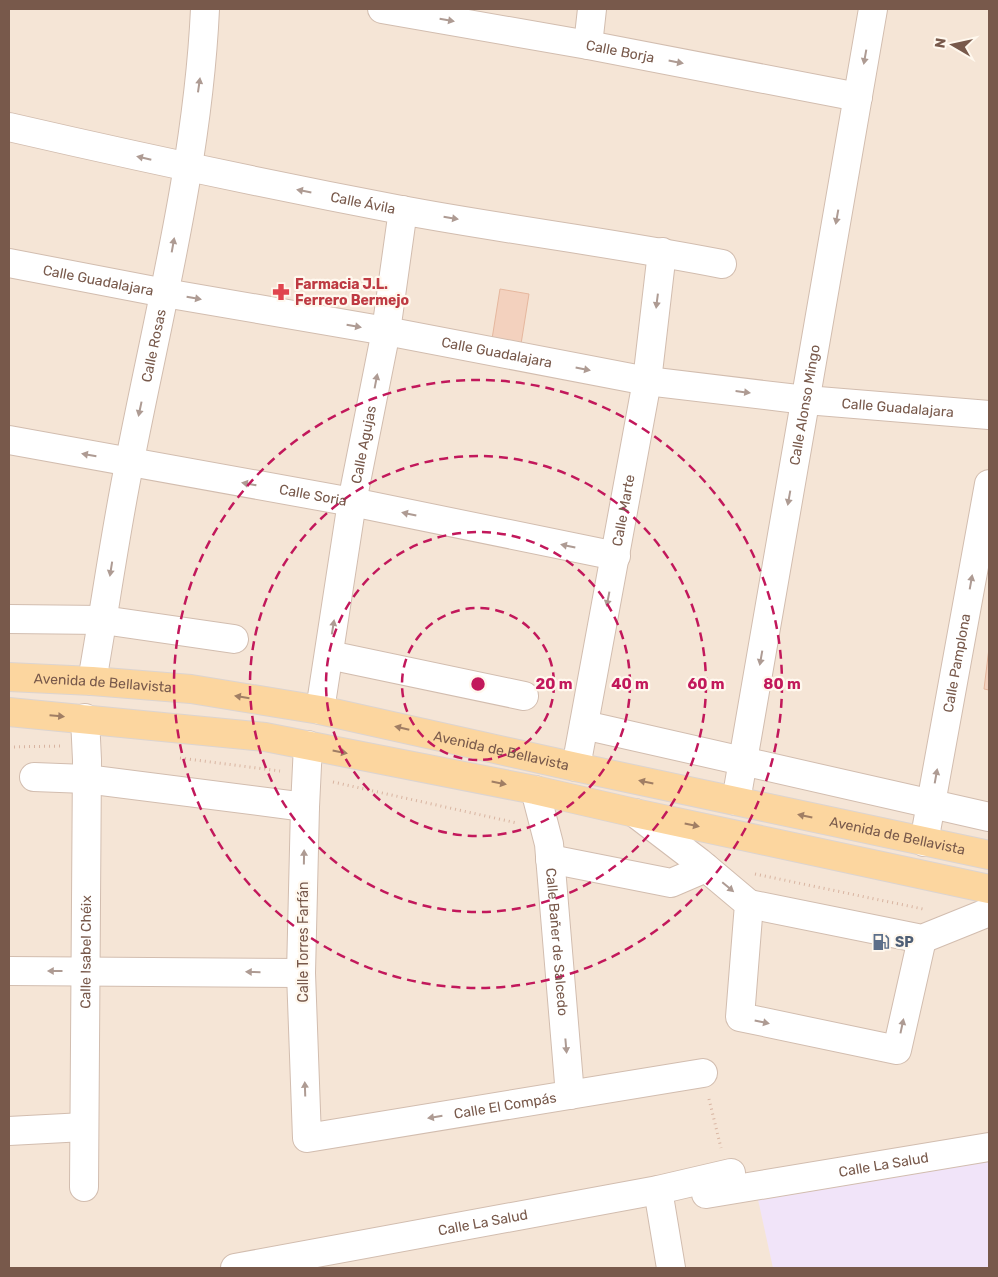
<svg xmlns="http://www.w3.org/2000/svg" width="998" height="1277" font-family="Rubik,sans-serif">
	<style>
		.residential { fill: #f5e5d6 }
		.education { fill: #f1e4f9 }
		.building { fill: #f3d1be; stroke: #e6b79e }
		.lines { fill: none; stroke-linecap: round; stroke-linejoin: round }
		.minor-casing { stroke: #d2bdaf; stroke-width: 30 }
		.major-casing { stroke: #dcd4d0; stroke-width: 30 }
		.path { stroke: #d8b4a1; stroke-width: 3; stroke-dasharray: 1 4; stroke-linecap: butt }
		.minor { stroke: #fff; stroke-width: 28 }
		.major { stroke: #fcd69f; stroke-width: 28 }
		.oneway { fill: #ae9b93 }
		.oneway2 { fill: #a07e64 }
		.ring { fill: none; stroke: #c2185b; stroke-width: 2.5; stroke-dasharray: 9 6 }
		.labels { text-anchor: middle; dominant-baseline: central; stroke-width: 4.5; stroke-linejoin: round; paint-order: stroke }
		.street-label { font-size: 14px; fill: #78594b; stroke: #fff8ee }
		.health-label { font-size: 14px; font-weight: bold; fill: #be3a42; stroke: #fff8ee; text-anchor: start }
		.service-label { font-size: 14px; font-weight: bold; fill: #4e5e75; stroke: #fff8ee; text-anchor: start }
		.centre { fill: #c2185b; stroke: #fff8ee; stroke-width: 2.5 }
		.ring-label { font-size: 15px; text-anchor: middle; font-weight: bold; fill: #c2185b; stroke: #fff8ee; stroke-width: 4.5; stroke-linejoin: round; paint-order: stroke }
	</style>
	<rect width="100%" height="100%" fill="#fdf4e7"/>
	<!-- residential -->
	<rect class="residential" x="9" y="9" width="980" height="1259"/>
	<!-- education -->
	<polygon class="education" points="989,1137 989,1268 773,1268 757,1195"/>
	<!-- building -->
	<g class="building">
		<polygon points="500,289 529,294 521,344 492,339"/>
		<polygon points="989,648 989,690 984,689"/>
	</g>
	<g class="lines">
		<!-- minor casing -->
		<g class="minor-casing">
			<g id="minor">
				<path id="s1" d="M 382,9 L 588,45 L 858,97"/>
				<polyline points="588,45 592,9"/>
				<path id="s2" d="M 9,127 C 139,157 270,185 401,210 C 508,230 616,243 722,264"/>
				<path id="s3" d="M 9,263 L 165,293 L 386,331 L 647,381 L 806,400 L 989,415"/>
				<path id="s4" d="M 9,440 L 352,502 L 616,556"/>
				<polyline points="9,619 103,620 234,639"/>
				<polyline points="329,655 524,696"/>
				<path id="s5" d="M 92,681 C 105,608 115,533 130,460 C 159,311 198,161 205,9"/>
				<path id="s6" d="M 320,710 L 352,502 L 386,331 L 403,210"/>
				<polyline points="584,725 989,817"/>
				<path id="s7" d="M 308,745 L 305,807 L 301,973 L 307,1138 L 703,1073"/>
				<path id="s8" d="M 576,767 L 647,381 L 662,252"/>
				<polyline points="34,777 86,779 305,807"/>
				<path id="s9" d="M 535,790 L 549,844 L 570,1095"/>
				<path id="s10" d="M 736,801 L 873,9"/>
				<polyline points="635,813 699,862 749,904 740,1017 897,1050 922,939"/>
				<path id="s11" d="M 924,842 L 989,484"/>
				<polyline points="550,859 671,883 706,868"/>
				<polyline points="749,904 922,939 989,912"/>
				<polyline points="9,971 301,973"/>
				<polyline points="9,1131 84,1127"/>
				<path id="s12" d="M 84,1187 L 87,760 L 85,718"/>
				<polyline points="658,1190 671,1268"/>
				<path id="s13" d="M 706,1194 L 989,1147"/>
				<path id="s14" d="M 235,1268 L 658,1190 L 731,1173"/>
			</g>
		</g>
		<!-- major casing -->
		<g class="major-casing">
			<g id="major">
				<path id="s15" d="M 9,677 L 92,681 L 191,689 L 320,710 L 576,767 L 989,855"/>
				<polyline points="9,712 265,737 535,790 635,813 989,889"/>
			</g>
		</g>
		<!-- path -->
		<g class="path">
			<polyline points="9,747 62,746"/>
			<polyline points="180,758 280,771"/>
			<polyline points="333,782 517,823"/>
			<polyline points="755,874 923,909"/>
			<polyline points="709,1099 721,1148"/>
		</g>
		<!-- minor -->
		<use href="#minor" class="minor"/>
		<!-- major -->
		<use href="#major" class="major"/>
	</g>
	<!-- one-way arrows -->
	<defs><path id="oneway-solid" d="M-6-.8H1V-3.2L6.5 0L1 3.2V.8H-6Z" transform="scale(1.25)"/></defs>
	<g class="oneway">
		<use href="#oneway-solid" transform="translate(447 20) rotate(10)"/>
		<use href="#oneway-solid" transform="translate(865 57) rotate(100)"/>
		<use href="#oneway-solid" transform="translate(676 62) rotate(11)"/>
		<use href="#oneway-solid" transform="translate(199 85) rotate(-82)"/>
		<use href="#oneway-solid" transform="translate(144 158) rotate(-167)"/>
		<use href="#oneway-solid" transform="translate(304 191) rotate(-169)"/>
		<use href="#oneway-solid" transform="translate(837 217) rotate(100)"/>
		<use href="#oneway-solid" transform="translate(451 218) rotate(9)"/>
		<use href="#oneway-solid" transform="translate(173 245) rotate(-80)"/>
		<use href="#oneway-solid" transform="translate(194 298) rotate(10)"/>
		<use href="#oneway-solid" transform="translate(657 301) rotate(97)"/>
		<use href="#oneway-solid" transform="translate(354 326) rotate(10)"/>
		<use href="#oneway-solid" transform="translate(583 369) rotate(11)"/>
		<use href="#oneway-solid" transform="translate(376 381) rotate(-79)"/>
		<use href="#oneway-solid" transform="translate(743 392) rotate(7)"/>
		<use href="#oneway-solid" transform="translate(140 409) rotate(102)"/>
		<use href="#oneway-solid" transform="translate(89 455) rotate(-170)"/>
		<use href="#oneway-solid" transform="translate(249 484) rotate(-170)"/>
		<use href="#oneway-solid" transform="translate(789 498) rotate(100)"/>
		<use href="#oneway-solid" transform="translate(409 514) rotate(-168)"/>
		<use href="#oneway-solid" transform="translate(568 546) rotate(-168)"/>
		<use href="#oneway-solid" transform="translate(111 569) rotate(99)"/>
		<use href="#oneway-solid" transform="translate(971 582) rotate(-80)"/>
		<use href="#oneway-solid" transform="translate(608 599) rotate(101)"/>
		<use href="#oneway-solid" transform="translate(333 627) rotate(-81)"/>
		<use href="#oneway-solid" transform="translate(761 658) rotate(100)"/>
		<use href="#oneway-solid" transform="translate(936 776) rotate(-80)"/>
		<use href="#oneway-solid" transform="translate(304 857) rotate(-89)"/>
		<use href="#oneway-solid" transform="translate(728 887) rotate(40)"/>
		<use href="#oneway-solid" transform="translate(55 971) rotate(180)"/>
		<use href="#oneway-solid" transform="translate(253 972) rotate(-179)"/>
		<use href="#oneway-solid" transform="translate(762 1022) rotate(12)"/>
		<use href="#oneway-solid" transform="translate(902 1026) rotate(-78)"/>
		<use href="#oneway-solid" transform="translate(566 1046) rotate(85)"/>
		<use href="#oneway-solid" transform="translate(305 1089) rotate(-92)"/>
		<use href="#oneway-solid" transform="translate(435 1117) rotate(171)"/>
	</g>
	<g class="oneway2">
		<use href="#oneway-solid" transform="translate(242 697) rotate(-171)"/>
		<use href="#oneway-solid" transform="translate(57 716) rotate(5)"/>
		<use href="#oneway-solid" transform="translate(402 728) rotate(-167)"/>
		<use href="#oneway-solid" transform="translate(340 752) rotate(11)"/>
		<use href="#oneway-solid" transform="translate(646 782) rotate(-168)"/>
		<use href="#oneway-solid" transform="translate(499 783) rotate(11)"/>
		<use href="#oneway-solid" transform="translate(805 816) rotate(-168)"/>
		<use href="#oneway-solid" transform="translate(692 825) rotate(12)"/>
	</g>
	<!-- distance rings -->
	<g class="ring">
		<circle cx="478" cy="684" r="76"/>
		<circle cx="478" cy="684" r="152"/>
		<circle cx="478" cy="684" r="228"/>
		<circle cx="478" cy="684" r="304"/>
	</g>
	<!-- icons -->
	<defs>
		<g id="pharmacy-bare" transform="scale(1.35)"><path d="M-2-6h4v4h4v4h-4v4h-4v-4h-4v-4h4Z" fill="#e0444e" stroke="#fff8ee" stroke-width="2.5" paint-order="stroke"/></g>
		<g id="fuel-bare" transform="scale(1.35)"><path d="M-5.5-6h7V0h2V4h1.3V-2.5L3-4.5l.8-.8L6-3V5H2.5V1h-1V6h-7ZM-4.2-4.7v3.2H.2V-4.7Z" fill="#5c6f8a" stroke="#fff8ee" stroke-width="2.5" paint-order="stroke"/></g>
	</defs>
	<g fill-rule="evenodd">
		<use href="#pharmacy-bare" x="281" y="292"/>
		<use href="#fuel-bare" x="881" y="942"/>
	</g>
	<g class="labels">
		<!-- street labels -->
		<g class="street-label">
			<text stroke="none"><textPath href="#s1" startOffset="242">Calle Borja</textPath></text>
			<text stroke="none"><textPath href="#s2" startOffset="362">Calle Ávila</textPath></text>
			<text stroke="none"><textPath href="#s3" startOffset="91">Calle Guadalajara</textPath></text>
			<text stroke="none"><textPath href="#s5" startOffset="341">Calle Rosas</textPath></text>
			<text stroke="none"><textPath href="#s3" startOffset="496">Calle Guadalajara</textPath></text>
			<text stroke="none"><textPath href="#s10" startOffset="402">Calle Alonso Mingo</textPath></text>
			<text stroke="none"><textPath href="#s3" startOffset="901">Calle Guadalajara</textPath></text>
			<text stroke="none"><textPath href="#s6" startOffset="269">Calle Agujas</textPath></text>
			<text stroke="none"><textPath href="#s4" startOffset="309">Calle Soria</textPath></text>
			<text stroke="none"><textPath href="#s8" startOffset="261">Calle Marte</textPath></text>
			<text stroke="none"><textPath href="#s11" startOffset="182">Calle Pamplona</textPath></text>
			<text stroke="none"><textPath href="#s15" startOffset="94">Avenida de Bellavista</textPath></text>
			<text stroke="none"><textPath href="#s15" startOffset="499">Avenida de Bellavista</textPath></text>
			<text stroke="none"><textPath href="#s15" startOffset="904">Avenida de Bellavista</textPath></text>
			<text stroke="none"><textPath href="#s9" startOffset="154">Calle Bañer de Salcedo</textPath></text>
			<text transform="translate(303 942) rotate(-90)">Calle Torres Farfán</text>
			<text stroke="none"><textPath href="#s12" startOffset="235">Calle Isabel Chéix</textPath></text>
			<text stroke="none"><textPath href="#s7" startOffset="594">Calle El Compás</textPath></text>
			<text stroke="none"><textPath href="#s13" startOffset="180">Calle La Salud</textPath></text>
			<text stroke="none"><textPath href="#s14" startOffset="252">Calle La Salud</textPath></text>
		</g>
		<!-- health labels -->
		<g class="health-label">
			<text x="295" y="284">Farmacia J.L.<tspan x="295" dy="16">Ferrero Bermejo</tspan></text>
		</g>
		<!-- service labels -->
		<g class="service-label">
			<text x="895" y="942">SP</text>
		</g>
	</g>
	<circle cx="478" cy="684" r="8" class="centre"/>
	<g class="ring-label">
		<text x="554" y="689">20 m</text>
		<text x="630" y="689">40 m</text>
		<text x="706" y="689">60 m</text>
		<text x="782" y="689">80 m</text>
	</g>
	<!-- border -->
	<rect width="998" height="1277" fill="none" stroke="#78594b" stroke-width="20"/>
	<!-- north arrow -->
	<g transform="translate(953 45) rotate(279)" stroke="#fff8ee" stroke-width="4" paint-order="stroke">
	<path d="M0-4L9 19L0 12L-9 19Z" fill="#78594b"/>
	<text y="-8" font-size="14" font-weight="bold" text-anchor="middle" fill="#78594b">N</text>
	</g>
</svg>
